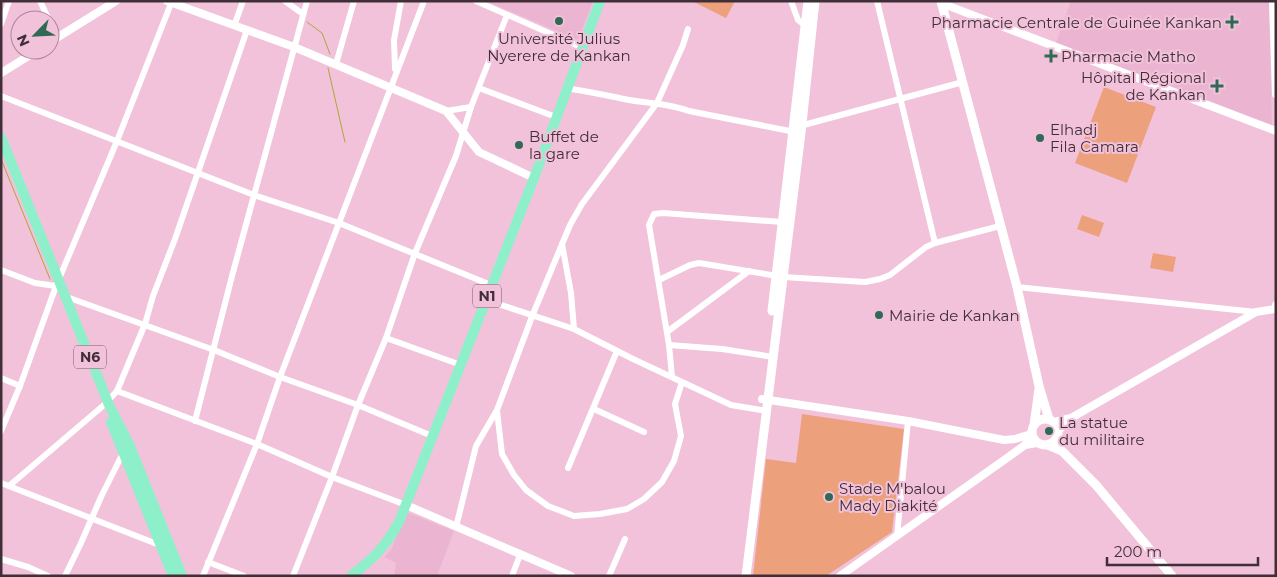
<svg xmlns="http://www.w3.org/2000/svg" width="1277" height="577" font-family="Montserrat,sans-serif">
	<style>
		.built { fill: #ebb5d2 }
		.green { fill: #eca07c }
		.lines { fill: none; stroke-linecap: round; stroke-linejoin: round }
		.stream { stroke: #aea736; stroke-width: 1 }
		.minor { stroke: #fff; stroke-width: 6 }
		.tertiary { stroke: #fff; stroke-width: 8 }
		.secondary { stroke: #fff; stroke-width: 9 }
		.trunk { stroke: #8ef0ca; stroke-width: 10 }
		.poi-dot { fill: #306a54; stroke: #f1c2da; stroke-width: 2 }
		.labels { text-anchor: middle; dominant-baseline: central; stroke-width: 4; stroke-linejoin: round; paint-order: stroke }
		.shield { fill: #f1c2da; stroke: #765b69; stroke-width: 1 }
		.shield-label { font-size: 14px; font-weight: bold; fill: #412f38 }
		.poi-label { font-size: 15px; fill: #412f38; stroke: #f1c2da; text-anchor: start }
	</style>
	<rect width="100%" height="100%" fill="#f1c2da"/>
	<!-- built -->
	<g class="built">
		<polygon points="486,1 593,1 578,40"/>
		<polygon points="1071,1 1269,1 1272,129 1056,43"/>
		<polygon points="406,512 454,531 437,576 394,576 396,563 384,557 391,550"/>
	</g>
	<!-- green -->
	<g class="green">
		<polygon points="692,1 735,1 726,18"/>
		<polygon points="1104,87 1156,107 1127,183 1075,163"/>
		<polygon points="1082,215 1104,223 1099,237 1077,229"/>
		<polygon points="1153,253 1176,257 1173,272 1150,268"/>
		<polygon points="802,414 904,429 892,532 826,576 753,576 766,459 796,463"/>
	</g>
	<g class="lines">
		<!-- stream -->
		<g class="stream">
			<polyline points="307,22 322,33 330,54"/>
			<polyline points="328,68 345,142"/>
			<polyline points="1,159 50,279"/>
		</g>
		<!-- minor -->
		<g class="minor">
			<polyline points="40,1 49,20"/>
			<polyline points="285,1 303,14"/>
			<polyline points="476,1 583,48"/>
			<polyline points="791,1 798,20 807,27"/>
			<polyline points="877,1 935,243"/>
			<polyline points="50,23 57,38"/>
			<polyline points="1,24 9,1"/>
			<polyline points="234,26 243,1"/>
			<polyline points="336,64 354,1"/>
			<polyline points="395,69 394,40 401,1"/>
			<polyline points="479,88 556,117"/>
			<path d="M 566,88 C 586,91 604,95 624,99 C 647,104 665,102 689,111 L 795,132"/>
			<polyline points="1,96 254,195 339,223 491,285"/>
			<polyline points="446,111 471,107"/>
			<polyline points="800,126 963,82"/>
			<polyline points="562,244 571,293 574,329"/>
			<polyline points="1,270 35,283 56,286"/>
			<polyline points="659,280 690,265 699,263 783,277 865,282 880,279 890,275 926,247 935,243 1000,226"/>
			<polyline points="1017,287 1256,312"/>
			<polyline points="64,296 214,350 280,377 358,405 432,436"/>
			<polyline points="486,300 574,329 633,359 731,405 761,410"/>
			<polyline points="667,332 749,271"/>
			<polyline points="386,338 461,365"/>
			<polyline points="669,345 722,349 773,357"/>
			<polyline points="672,377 669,345 649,225 654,214 663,213 782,222"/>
			<polyline points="1,378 20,386"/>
			<polyline points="117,391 145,324 153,296 175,239 247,30"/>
			<polyline points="594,409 644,432"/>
			<polyline points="497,411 502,454 514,475 526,490 548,506 574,516 600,514 627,509 644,499 662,482 674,461 681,436 675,404 682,382"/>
			<polyline points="195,421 232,276 307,1"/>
			<polyline points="1,431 20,386 56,286 117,141 172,1"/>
			<polyline points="568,468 617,351"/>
			<polyline points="1,483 162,546"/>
			<polyline points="9,486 104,405 117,391 257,444 332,477 406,505"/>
			<polyline points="456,527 476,446 497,410 533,314 570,225 582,204 657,103 683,45 688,29"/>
			<polyline points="897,536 908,421"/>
			<polyline points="1,559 28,567 48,576"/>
			<polyline points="208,562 244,576"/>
			<polyline points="65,576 81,543 101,497 123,453"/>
			<polyline points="203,576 257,444 280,377 424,1"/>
			<polyline points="293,576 332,477 358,405 386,338 415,253 456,156 471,107 507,15"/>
			<polyline points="512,576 520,555"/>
			<polyline points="609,576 625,539"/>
		</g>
		<!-- tertiary -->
		<g class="tertiary">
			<polyline points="167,1 294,47 446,111 479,152 534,178"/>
			<polyline points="1273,1 1276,94"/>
			<polyline points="941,3 1276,131"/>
			<polyline points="50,42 116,1"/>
			<polyline points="1,73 38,50"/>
			<polyline points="762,399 908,421 1004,440 1015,439 1031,434"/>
			<polyline points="1054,422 1071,418"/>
			<polyline points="1058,431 1071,418 1256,312 1275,309 1276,305"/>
			<polyline points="1025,445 1037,443"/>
			<polyline points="406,505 571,576"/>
			<polyline points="840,576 1007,458 1025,445 1032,436"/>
		</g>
		<!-- secondary -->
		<g class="secondary">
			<polyline points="941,1 1017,287 1039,386 1049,419"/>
			<polyline points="772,311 808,1"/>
			<circle cx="1045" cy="432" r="13"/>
			<polyline points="1034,425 1039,389"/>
			<polyline points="1048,445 1062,451 1096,485 1172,576"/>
			<polyline points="746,576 801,133 815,1"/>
		</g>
		<!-- trunk -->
		<g class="trunk">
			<polyline points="1,137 109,405 130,446 182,576"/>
			<polyline points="111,422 173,576"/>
			<path d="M 351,576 C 373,559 386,546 399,522 L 534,178 L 600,1"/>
		</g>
	</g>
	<!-- markers -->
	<g class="poi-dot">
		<circle cx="559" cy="21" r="5"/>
		<path d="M1229.5 14.5h5v5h5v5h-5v5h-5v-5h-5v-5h5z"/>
		<path d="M1048.5 48.5h5v5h5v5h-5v5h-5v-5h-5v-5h5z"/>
		<path d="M1214.5 78.5h5v5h5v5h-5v5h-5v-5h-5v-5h5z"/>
		<circle cx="1040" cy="138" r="5"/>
		<circle cx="519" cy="145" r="5"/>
		<circle cx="879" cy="315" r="5"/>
		<circle cx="1049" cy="431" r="5"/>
		<circle cx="829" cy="497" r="5"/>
	</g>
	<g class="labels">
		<!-- shield labels -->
		<g class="shield">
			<rect x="473" y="284.5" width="28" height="23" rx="4"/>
			<rect x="74" y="345.5" width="32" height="23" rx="4"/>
		</g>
		<g class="shield-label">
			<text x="487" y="296">N1</text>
			<text x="90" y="357">N6</text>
		</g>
		<!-- poi labels -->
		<g class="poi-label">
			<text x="1222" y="22" text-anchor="end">Pharmacie Centrale de Guinée Kankan</text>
			<text x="559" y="38" text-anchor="middle">Université Julius<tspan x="559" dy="17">Nyerere de Kankan</tspan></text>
			<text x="1061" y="56">Pharmacie Matho</text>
			<text x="1206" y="77" text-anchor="end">Hôpital Régional<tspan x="1206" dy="17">de Kankan</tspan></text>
			<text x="1050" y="129">Elhadj<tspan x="1050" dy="17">Fila Camara</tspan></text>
			<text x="529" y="136">Buffet de<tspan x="529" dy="17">la gare</tspan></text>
			<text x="889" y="315">Mairie de Kankan</text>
			<text x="1059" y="422">La statue<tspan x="1059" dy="17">du militaire</tspan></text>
			<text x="839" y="488">Stade M'balou<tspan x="839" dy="17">Mady Diakité</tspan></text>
		</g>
	</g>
	<!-- border -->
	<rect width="1277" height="577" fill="none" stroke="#412f38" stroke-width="5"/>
	<!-- north arrow -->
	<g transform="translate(35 35) rotate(246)"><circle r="24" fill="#f1c2da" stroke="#ab8799"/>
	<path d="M0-4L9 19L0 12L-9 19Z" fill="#306a54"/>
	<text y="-8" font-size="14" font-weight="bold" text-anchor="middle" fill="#412f38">N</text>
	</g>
	<!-- scale -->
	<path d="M1107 557v8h151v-8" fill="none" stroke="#412f38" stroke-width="2.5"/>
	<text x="1114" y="557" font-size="15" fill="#412f38" stroke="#f1c2da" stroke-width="4" paint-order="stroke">200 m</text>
</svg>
